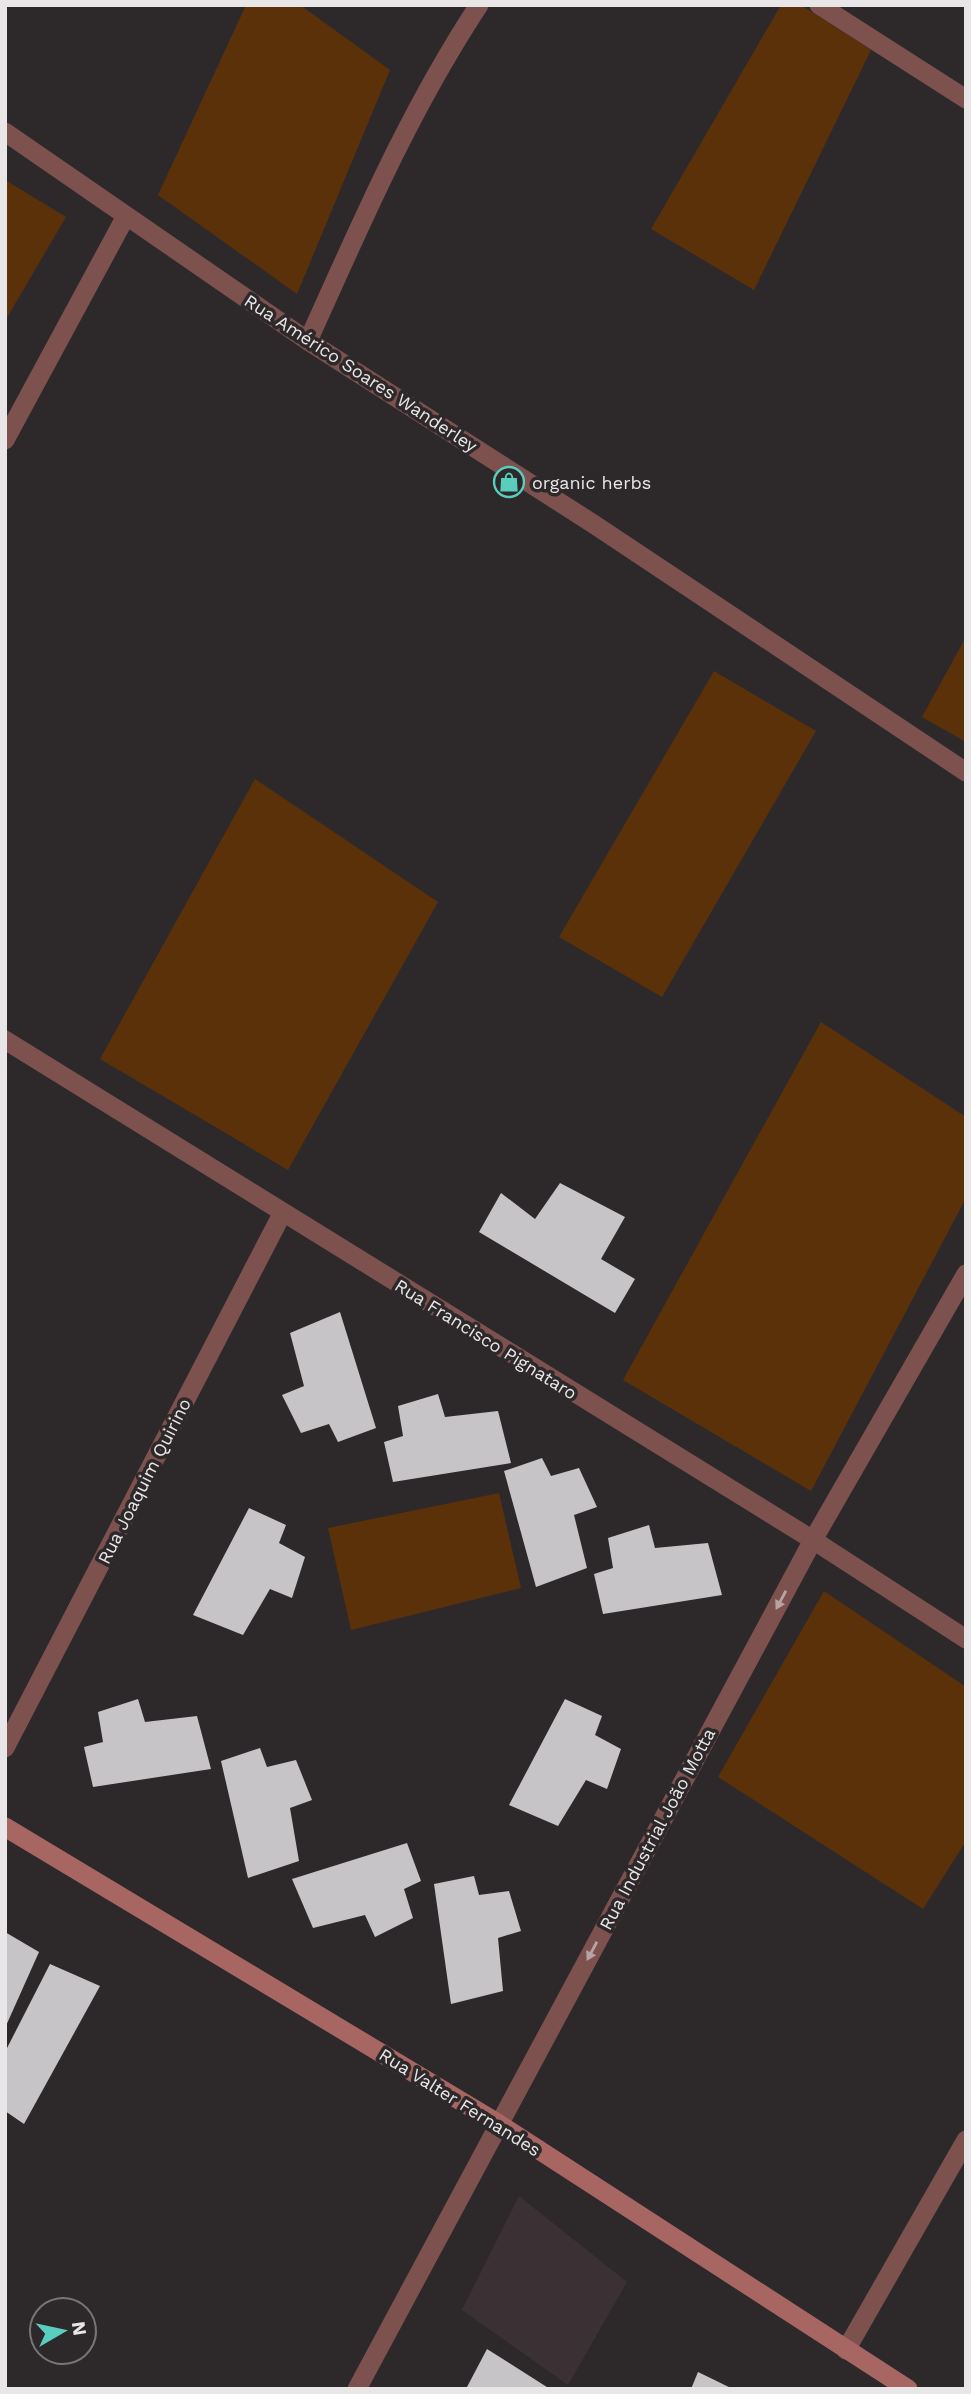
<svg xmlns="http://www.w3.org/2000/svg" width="971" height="2394" font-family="'Work Sans',sans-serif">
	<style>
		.built { fill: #3b3135 }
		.green { fill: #5b310a }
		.building { fill: #c7c4c8 }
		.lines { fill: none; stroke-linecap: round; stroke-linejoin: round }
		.service { stroke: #7c514e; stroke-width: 19 }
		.minor { stroke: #7c514e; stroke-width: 19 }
		.secondary { stroke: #a86662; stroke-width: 19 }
		.oneway { fill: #b8a3a3 }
		.labels { text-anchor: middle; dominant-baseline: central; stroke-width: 7; stroke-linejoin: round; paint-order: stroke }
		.street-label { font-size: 18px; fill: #e9e6e8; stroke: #2d292b }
		.poi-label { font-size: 18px; fill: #e9e6e8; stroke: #2d292b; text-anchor: start }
	</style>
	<rect width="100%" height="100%" fill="#2d292b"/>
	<!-- built -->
	<polygon class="built" points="519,2196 627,2282 568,2385 462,2310"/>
	<!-- green -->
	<g class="green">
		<polygon points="246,5 300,5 390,70 297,294 158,195"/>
		<polygon points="781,5 801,5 871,50 754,290 651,229"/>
		<polygon points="5,180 66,217 5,321"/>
		<polygon points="966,637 966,742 922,717"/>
		<polygon points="714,671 816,731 662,997 559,937"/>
		<polygon points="255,779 438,902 288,1170 100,1059"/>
		<polygon points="821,1022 966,1117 966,1198 811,1491 623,1380"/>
		<polygon points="499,1493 521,1588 351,1630 328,1528"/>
		<polygon points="824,1591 966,1687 966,1841 923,1909 718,1777"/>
	</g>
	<!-- building -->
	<g class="building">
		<polygon points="560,1183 625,1217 601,1259 635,1279 615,1313 479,1232 501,1193 535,1219"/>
		<polygon points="340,1312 376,1428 338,1442 329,1424 301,1433 282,1395 304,1386 290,1333"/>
		<polygon points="438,1394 445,1417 498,1411 511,1463 393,1482 384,1442 403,1436 398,1406"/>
		<polygon points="542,1458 551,1476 579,1468 597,1507 574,1515 587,1568 536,1587 504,1471"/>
		<polygon points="249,1508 286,1525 279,1543 305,1557 292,1598 270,1589 243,1635 193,1615"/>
		<polygon points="649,1525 655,1548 708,1543 722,1595 603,1614 594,1574 613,1568 608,1538"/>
		<polygon points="138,1699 145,1722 197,1716 211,1769 93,1787 84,1747 103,1742 98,1712"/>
		<polygon points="565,1699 602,1716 595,1735 621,1749 607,1789 586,1780 558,1826 509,1805"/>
		<polygon points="260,1748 267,1767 296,1760 312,1800 290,1808 299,1861 248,1878 221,1761"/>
		<polygon points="407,1843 421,1881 404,1889 413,1918 375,1937 365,1915 313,1928 292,1879"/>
		<polygon points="474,1876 479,1895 509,1891 521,1931 498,1938 503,1991 451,2004 434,1884"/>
		<polygon points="5,1932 39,1952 5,2028"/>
		<polygon points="50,1964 100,1986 24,2124 5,2111 5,2052"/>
		<polygon points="487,2349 550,2389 470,2389 467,2387"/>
		<polygon points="698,2372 733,2389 691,2389"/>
	</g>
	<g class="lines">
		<!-- service -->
		<polyline class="service" points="846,2350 966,2140"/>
		<!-- minor -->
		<g class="minor">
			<polyline points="819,5 966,99"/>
			<polyline points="5,132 308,341 595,525 966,772"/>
			<path d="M 308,341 C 360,226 409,111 479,5"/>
			<polyline points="5,440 126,216"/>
			<polyline points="5,1040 813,1540 966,1639"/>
			<polyline points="5,1748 282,1214"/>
			<polyline points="357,2389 813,1540 966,1274"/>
		</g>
		<!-- secondary -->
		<polyline class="secondary" points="5,1827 499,2124 908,2389"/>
	</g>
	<!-- one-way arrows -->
	<defs><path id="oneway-solid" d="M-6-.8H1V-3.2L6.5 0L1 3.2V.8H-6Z" transform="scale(1.75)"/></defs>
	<g class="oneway">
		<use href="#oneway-solid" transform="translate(781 1600) rotate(118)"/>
		<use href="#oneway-solid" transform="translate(592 1951) rotate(118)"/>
	</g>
	<!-- icons -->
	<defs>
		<g id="shop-ring" transform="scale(1.575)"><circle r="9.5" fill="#2d292b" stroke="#59cebe" stroke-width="1.5"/><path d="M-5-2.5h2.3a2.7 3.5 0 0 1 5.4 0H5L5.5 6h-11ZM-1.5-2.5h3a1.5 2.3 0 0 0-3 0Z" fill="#59cebe"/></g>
	</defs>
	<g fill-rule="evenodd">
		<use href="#shop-ring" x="509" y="482"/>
	</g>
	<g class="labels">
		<!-- street labels -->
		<g class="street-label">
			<text transform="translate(361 373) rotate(33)">Rua Américo Soares Wanderley</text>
			<text transform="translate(486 1339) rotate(32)">Rua Francisco Pignataro</text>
			<text transform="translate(144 1481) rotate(-63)">Rua Joaquim Quirino</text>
			<text transform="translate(657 1829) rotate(-62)">Rua Industrial João Motta</text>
			<text transform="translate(460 2102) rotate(32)">Rua Valter Fernandes</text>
		</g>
		<!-- poi labels -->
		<g class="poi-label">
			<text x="532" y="482">organic herbs</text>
		</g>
	</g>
	<!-- border -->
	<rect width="971" height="2394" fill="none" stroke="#e9e6e8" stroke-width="14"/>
	<!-- north arrow -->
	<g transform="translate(63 2331) rotate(81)"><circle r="33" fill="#2d292b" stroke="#787577" stroke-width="2"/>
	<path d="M0-5L12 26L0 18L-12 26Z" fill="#59cebe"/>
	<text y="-10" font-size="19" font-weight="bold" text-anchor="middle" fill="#e9e6e8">N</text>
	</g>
</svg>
